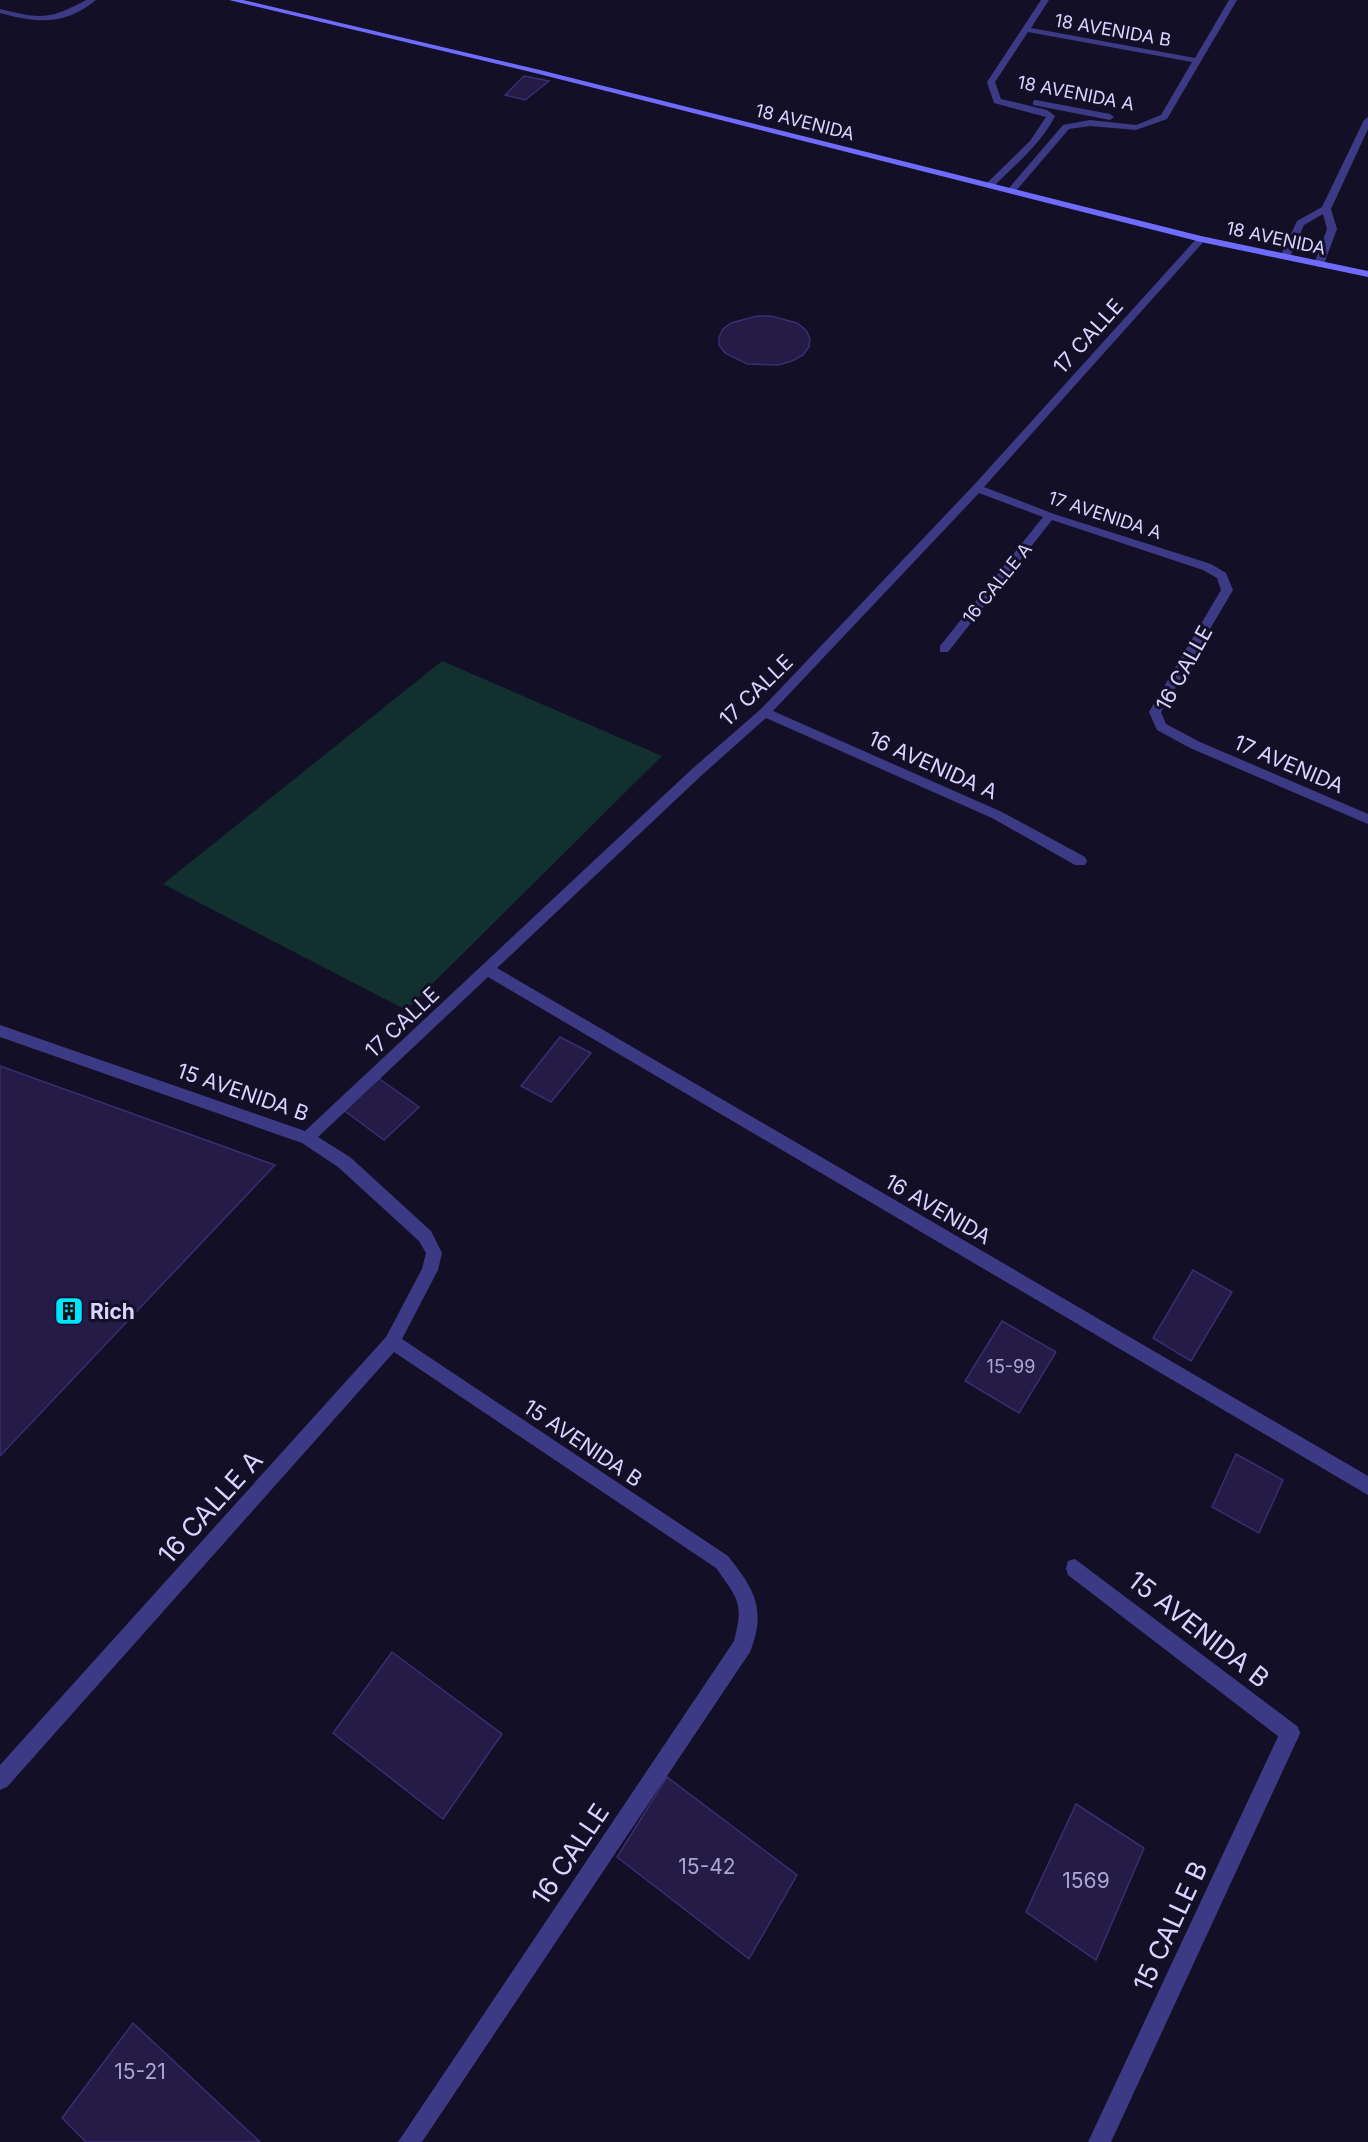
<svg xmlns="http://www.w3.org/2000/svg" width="1368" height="2142" font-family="Inter,sans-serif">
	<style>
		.green { fill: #12302f }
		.building { fill: #241b47; stroke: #3b2d73; stroke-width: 1.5 }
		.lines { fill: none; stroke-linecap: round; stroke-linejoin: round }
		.lane { fill: #3d3a85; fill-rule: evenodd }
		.street { fill: #3d3a85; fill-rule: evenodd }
		.secondary { fill: #6f6bff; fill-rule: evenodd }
		.labels { text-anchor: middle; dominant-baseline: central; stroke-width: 6; stroke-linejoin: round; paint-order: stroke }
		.far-street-label { font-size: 18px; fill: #d9d4ff; stroke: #130f26 }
		.number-label { font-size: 18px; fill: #aca6d1 }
		.street-label { font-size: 21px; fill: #d9d4ff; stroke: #130f26 }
		.poi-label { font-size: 21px; font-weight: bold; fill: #d9d4ff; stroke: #130f26; text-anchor: start }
		.near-number-label { font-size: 21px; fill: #aca6d1 }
		.near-street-label { font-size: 26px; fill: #d9d4ff; stroke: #130f26 }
	</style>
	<rect width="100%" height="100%" fill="#130f26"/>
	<!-- green -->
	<polygon class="green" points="442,661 662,756 406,1010 163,884"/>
	<!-- building -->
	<g class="building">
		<polygon points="524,76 549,81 525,100 505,95"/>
		<polygon points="757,316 771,316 797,323 806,330 810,339 809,347 803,355 792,361 778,365 747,364 725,353 719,345 719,337 723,329 731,323"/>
		<polygon points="560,1037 591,1053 551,1102 521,1086"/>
		<polygon points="0,1066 275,1165 0,1456"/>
		<polygon points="377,1077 419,1107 384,1140 342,1109"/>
		<polygon points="1193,1270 1232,1292 1191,1361 1153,1338"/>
		<polygon points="1002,1321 1056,1352 1019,1413 965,1381"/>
		<polygon points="1236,1454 1283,1480 1259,1533 1212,1507"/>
		<polygon points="392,1652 502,1734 443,1819 333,1733"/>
		<polygon points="667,1777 797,1875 749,1959 617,1857"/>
		<polygon points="1076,1804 1144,1848 1096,1960 1026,1912"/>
		<polygon points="133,2023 260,2142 86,2142 62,2118"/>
	</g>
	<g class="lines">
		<!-- lane -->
		<g class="lane">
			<path d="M 86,0 L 96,0 C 64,26 37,23 0,13 L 0,9 C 41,19 49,20 86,0 Z"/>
			<polygon points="1075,1559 1297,1726 1300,1733 1297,1740 1290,1743 1283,1740 1068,1575 1066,1568 1068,1561"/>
		</g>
		<!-- street -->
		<g class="street">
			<path d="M 1041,0 L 1049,0 L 1031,28 L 1195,58 L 1229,0 L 1237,0 L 1167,119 L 1136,130 L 1090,126 L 1069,129 L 1015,192 L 1009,192 L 1009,188 L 1063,125 L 1090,120 L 1136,125 L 1161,115 L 1192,62 L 1028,32 L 995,82 L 1001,99 L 1047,110 L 1055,116 C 1041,144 1016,164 994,186 L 988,186 L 988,182 L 1030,141 L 1046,117 L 994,103 L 987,82 Z"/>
			<polygon points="1036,100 1110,114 1114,117 1110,120 1033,105 1033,101"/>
			<polygon points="1368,117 1368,129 1331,209 1337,229 1324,264 1319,267 1314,264 1327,229 1323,214 1304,225 1290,257 1282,259 1280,257 1297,221 1322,207 1364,120"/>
			<path d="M 1198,237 L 1206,239 L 984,487 L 1054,514 L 1211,564 L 1226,573 L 1233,590 L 1161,712 L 1166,724 L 1200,742 L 1368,814 L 1368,824 L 1190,748 L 1157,730 L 1149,712 L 1221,590 L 1217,578 L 1203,570 L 1052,520 L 948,652 L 940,652 L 940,646 L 1043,517 L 979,493 L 773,711 L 1002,812 L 1085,857 L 1087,861 L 1085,865 L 1075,865 L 992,818 L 766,718 L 702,775 L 497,968 L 1368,1476 L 1368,1495 L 488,977 L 318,1137 L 350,1157 L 431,1231 L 442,1253 L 438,1270 L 402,1339 L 728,1556 C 754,1589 767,1609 750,1652 L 422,2142 L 398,2142 L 734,1641 C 744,1603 738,1599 716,1568 L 394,1352 L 7,1787 L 0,1790 L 0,1765 L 386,1337 L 422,1269 L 426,1253 L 419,1241 L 338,1167 L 302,1143 L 0,1037 L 0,1025 L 305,1131 L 692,769 L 761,709 L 973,486 Z"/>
			<polygon points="1290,1723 1297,1726 1300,1733 1297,1740 1111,2142 1088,2142 1283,1726"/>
		</g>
		<!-- secondary -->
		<polygon class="secondary" points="229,0 243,0 540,70 1201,236 1368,271 1368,277 1201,242 539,74"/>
	</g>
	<!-- icons -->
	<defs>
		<g id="building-square" transform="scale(1.5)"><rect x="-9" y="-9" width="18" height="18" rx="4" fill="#00e5ff" stroke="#130f26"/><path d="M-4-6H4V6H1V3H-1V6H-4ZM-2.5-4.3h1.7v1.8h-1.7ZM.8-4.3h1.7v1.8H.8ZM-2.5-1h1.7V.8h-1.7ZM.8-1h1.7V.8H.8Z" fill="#111"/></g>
	</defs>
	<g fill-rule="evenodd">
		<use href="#building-square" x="69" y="1311"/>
	</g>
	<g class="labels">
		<!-- far-street labels -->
		<g class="far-street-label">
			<text transform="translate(1113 30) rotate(10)">18 AVENIDA B</text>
			<text transform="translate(1076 93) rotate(11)">18 AVENIDA A</text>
			<text transform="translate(805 122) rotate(14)">18 AVENIDA</text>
			<text transform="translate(1276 238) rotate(12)">18 AVENIDA</text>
			<text transform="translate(1105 515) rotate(18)">17 AVENIDA A</text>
			<text transform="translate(997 583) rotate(-51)">16 CALLE A</text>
		</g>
		<!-- number labels -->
		<g class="number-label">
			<text x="1011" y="1366">15-99</text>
		</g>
		<!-- street labels -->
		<g class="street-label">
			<text transform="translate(1088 336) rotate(-48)">17 CALLE</text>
			<text transform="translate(1184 668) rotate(-61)">16 CALLE</text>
			<text transform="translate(756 690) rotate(-44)">17 CALLE</text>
			<text transform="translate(1289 764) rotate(23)">17 AVENIDA</text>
			<text transform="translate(933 765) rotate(24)">16 AVENIDA A</text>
			<text transform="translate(402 1022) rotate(-43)">17 CALLE</text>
			<text transform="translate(243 1092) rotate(19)">15 AVENIDA B</text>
			<text transform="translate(938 1209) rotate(30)">16 AVENIDA</text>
			<text transform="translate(583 1443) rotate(34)">15 AVENIDA B</text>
		</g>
		<!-- poi labels -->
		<g class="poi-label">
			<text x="90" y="1311">Rich</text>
		</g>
		<!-- near-number labels -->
		<g class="near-number-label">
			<text x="707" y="1866">15-42</text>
			<text x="1086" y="1880">1569</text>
			<text x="140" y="2071">15-21</text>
		</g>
		<!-- near-street labels -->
		<g class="near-street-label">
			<text transform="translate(210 1507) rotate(-48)">16 CALLE A</text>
			<text transform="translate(1199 1629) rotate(38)">15 AVENIDA B</text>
			<text transform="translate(570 1854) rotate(-56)">16 CALLE</text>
			<text transform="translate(1170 1926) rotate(-65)">15 CALLE B</text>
		</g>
	</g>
</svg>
